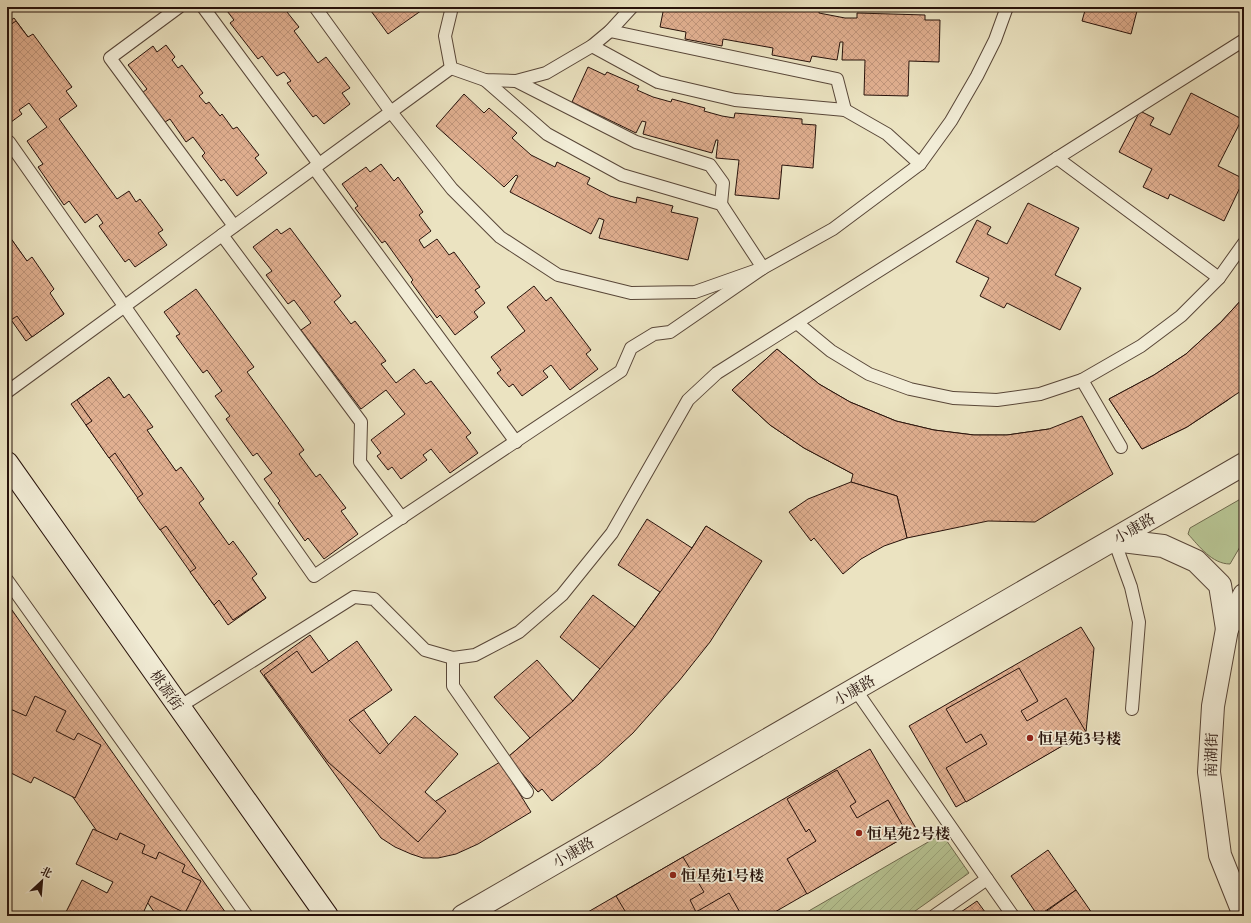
<svg xmlns="http://www.w3.org/2000/svg" width="1251" height="923" font-family="'EB Garamond','Noto Serif SC',serif">
	<style>
		.green { fill: #b7c493; stroke: #6f6b4f }
		.garden { fill: url(#garden-furrows); stroke: #6f6b4f }
		.building { fill: url(#building-cross-hatch); stroke: #27120b }
		.lines { fill: none; stroke-linecap: round; stroke-linejoin: round }
		.service-casing { stroke: #584638; stroke-width: 14 }
		.minor-casing { stroke: #584638; stroke-width: 24 }
		.secondary-casing { stroke: #27120b; stroke-width: 24 }
		.service { stroke: #f2edd7; stroke-width: 12 }
		.minor { stroke: #f2edd7; stroke-width: 22 }
		.secondary { stroke: #f2edd7; stroke-width: 22 }
		.poi-dot { fill: #8f2418; stroke: #f2edd7; stroke-width: 1.5 }
		.labels { text-anchor: middle; dominant-baseline: central; stroke-width: 3.5; stroke-linejoin: round; paint-order: stroke }
		.street-label { font-size: 15px; fill: #27120b; stroke: #f2edd7 }
		.poi-label { font-size: 15px; font-weight: bold; fill: #27120b; stroke: #f2edd7; text-anchor: start }
	</style>
	<defs>
		<pattern id="garden-furrows" width="10" height="10" patternUnits="userSpaceOnUse"><rect width="10" height="10" fill="#b7c493"/><path d="M-1 1l2-2M0 10L10 0M9 11l2-2" fill="none" stroke="#9da77d"/></pattern>
		<pattern id="building-cross-hatch" width="8" height="8" patternUnits="userSpaceOnUse"><rect width="8" height="8" fill="#e1b091"/><path d="M0 0l8 8M0 8l8-8" fill="none" stroke="#c1967c"/></pattern>
	</defs>
	<rect width="100%" height="100%" fill="#ebe3c1"/>
	<filter id="stains"><feTurbulence type="fractalNoise" baseFrequency=".005" numOctaves="4"/><feColorMatrix values="0 0 0 0 .2 0 0 0 0 .09 0 0 0 0 .02 0 0 0 .5 -.17"/></filter>
	<radialGradient id="worn" r=".72"><stop offset=".6" stop-color="#630" stop-opacity="0"/><stop offset="1" stop-color="#630" stop-opacity=".3"/></radialGradient>
	<!-- green -->
	<path class="green" d="M 1244,497 L 1244,540 L 1230,564 C 1212,564 1199,546 1188,534 L 1190,528 Z"/>
	<!-- garden -->
	<polygon class="garden" points="942,834 969,873 908,916 800,916"/>
	<!-- building -->
	<g class="building">
		<polygon points="224,7 283,7 299,27 294,31 318,63 326,57 350,88 342,93 350,104 324,124 316,115 313,117 287,83 291,81 284,72 277,76 262,56 258,59 230,23 234,20"/>
		<polygon points="368,7 425,7 425,8 388,34"/>
		<polygon points="664,7 820,7 819,13 845,18 857,18 857,13 925,15 925,20 940,20 939,62 909,61 908,96 864,95 865,60 842,60 843,42 840,42 837,60 812,56 810,62 772,55 773,48 723,39 722,46 685,39 686,32 660,27"/>
		<polygon points="1086,7 1138,7 1131,34 1082,21"/>
		<polygon points="14,18 42,56 7,82 7,23"/>
		<polygon points="16,21 28,37 33,34 72,87 66,91 77,106 59,119 117,199 129,191 136,202 140,199 163,230 158,233 167,245 135,267 129,259 125,262 99,226 103,223 97,214 85,223 69,201 64,205 38,167 43,164 27,141 47,127 29,103 19,110 22,114 7,125 7,27"/>
		<polygon points="166,45 175,57 172,60 178,68 182,65 203,93 199,96 206,104 209,102 220,116 222,114 233,129 237,127 259,155 255,158 267,173 237,196 224,179 221,181 202,156 205,153 193,137 186,142 170,119 165,122 142,93 147,89 128,65 153,46 157,52"/>
		<polygon points="588,67 605,75 607,72 639,86 637,90 653,97 671,102 672,99 705,108 704,111 722,116 734,118 735,113 802,119 802,124 816,125 813,168 782,165 779,199 735,195 739,160 716,158 718,140 716,140 712,153 643,134 646,122 642,121 636,133 572,102"/>
		<polygon points="1191,93 1242,119 1218,166 1244,179 1224,221 1170,194 1168,199 1143,187 1152,169 1119,152 1140,111 1154,118 1150,125 1170,135"/>
		<polygon points="464,94 484,113 489,108 517,133 512,138 531,155 555,167 557,162 590,178 587,184 610,196 636,203 637,197 673,206 671,212 698,218 688,260 599,238 604,220 599,218 591,234 510,192 518,176 516,175 504,187 436,126"/>
		<polygon points="381,164 394,181 398,177 423,212 419,215 431,231 419,240 424,248 437,239 449,255 454,252 480,287 475,290 485,303 474,312 478,317 455,335 440,315 437,318 411,282 413,280 385,241 382,243 355,208 358,206 342,184 366,167 370,172"/>
		<polygon points="1028,203 1079,228 1055,275 1081,288 1060,330 1007,303 1004,308 980,296 989,278 956,262 977,220 991,227 987,234 1007,244"/>
		<polygon points="290,228 341,296 334,302 351,324 355,321 386,361 381,364 396,383 414,369 426,384 431,381 471,433 466,437 478,453 450,473 431,449 423,455 427,460 401,479 392,467 388,470 377,456 381,453 371,440 405,414 386,390 361,409 301,330 311,323 294,300 288,304 266,275 272,271 253,247 277,229 281,234"/>
		<polygon points="7,233 64,314 26,341 7,314"/>
		<polygon points="7,233 27,261 32,257 54,289 50,293 64,314 32,337 17,316 11,320 7,314"/>
		<polygon points="534,286 546,301 551,297 591,350 586,354 598,369 570,390 551,365 543,371 548,377 522,396 513,384 509,387 497,373 501,370 491,357 525,331 507,307"/>
		<polygon points="196,289 254,367 247,372 304,450 299,454 316,477 320,474 346,508 341,511 358,534 324,559 308,538 305,541 278,503 280,501 264,479 272,473 257,453 253,456 226,419 230,416 215,396 222,391 207,370 203,373 176,336 180,334 164,312"/>
		<polygon points="1244,297 1244,386 1228,400 1187,427 1142,449 1109,399 1154,375 1186,354 1221,322"/>
		<polygon points="1244,297 1244,389 1187,427 1142,449 1109,399 1154,375 1186,354 1221,322"/>
		<polygon points="777,349 819,384 850,402 896,421 934,430 974,435 1007,435 1049,429 1067,489 1015,498 966,499 914,492 853,474 804,448 770,425 732,390"/>
		<polygon points="777,349 819,384 850,402 896,421 934,430 974,435 1007,435 1049,429 1082,416 1113,474 1035,522 988,521 907,538 897,496 851,482 853,474 804,448 770,425 732,390"/>
		<polygon points="109,377 266,598 228,625 71,404"/>
		<polygon points="109,377 124,398 129,394 153,427 147,430 176,471 181,467 204,499 199,503 229,545 233,541 257,574 252,578 266,598 233,620 219,600 214,605 190,572 196,568 166,526 160,530 137,498 143,494 115,453 109,458 86,425 92,421 77,400"/>
		<polygon points="851,482 897,496 907,538 884,546 861,559 843,574 814,538 811,541 789,512 808,499"/>
		<polygon points="647,519 692,548 706,526 745,551 685,641 611,728 538,792 508,757 530,738 494,697 537,660 573,701 600,669 560,637 593,595 635,627 660,592 618,565"/>
		<polygon points="706,526 762,561 710,642 679,681 633,733 599,764 552,801 542,789 538,792 508,757 573,701 635,627 692,548"/>
		<polygon points="7,603 228,916 157,916 7,704"/>
		<polygon points="1081,627 1094,648 1086,732 956,807 909,726"/>
		<polygon points="310,635 431,804 500,762 531,812 478,844 456,854 438,858 423,858 411,854 395,847 381,838 260,671"/>
		<polygon points="357,641 392,690 349,720 380,754 415,716 458,754 425,792 446,811 418,842 328,762 264,675 297,651 312,673"/>
		<polygon points="1019,668 1038,701 1021,711 1027,721 1066,698 1086,732 966,802 946,768 987,744 981,734 966,743 946,709"/>
		<polygon points="35,696 66,711 56,731 74,740 78,733 101,745 75,798 34,777 31,783 7,771 7,698 12,701 8,708 26,716"/>
		<polygon points="870,749 917,830 768,916 581,916"/>
		<polygon points="837,770 856,802 850,806 857,818 888,800 908,835 807,894 787,859 816,841 809,829 806,832 787,799"/>
		<polygon points="93,829 117,840 120,833 145,845 142,853 156,859 159,852 185,865 182,872 201,881 185,913 151,896 144,911 154,916 64,916 82,880 107,893 113,882 76,864"/>
		<polygon points="1048,850 1076,890 1038,916 1011,876"/>
		<polygon points="683,857 704,892 690,900 696,912 729,893 742,916 628,916 616,896"/>
		<polygon points="1076,890 1094,916 1040,916"/>
		<polygon points="977,901 988,916 955,916"/>
	</g>
	<g class="lines">
		<!-- service casing -->
		<g class="service-casing">
			<g id="service">
				<polyline points="179,7 110,58 234,226"/>
				<polyline points="203,7 319,164"/>
				<polyline points="315,7 391,112 452,189 500,237 558,275 631,293 695,292 763,268 833,229 920,164 951,121 977,76 995,40 1007,7"/>
				<polyline points="452,7 445,36 451,68 485,80 516,81 546,73 592,46 610,31 632,7"/>
				<polyline points="610,31 837,79 845,110"/>
				<polyline points="592,46 658,82 735,100 845,110 887,134 920,164"/>
				<polyline points="516,81 636,142 710,165 723,183 721,204"/>
				<polyline points="9,142 314,576 621,371 631,348 654,334 670,332 763,268 721,204 622,175 547,134 485,80"/>
				<polyline points="1057,158 1219,278"/>
				<polyline points="314,168 516,442"/>
				<polyline points="222,235 361,422 360,462 402,518"/>
				<polyline points="797,323 831,351 869,374 910,389 953,398 997,400 1040,394 1082,380 1141,346 1181,316 1219,278 1244,243"/>
				<polyline points="1082,380 1121,447"/>
				<polyline points="7,392 451,68"/>
				<polyline points="1114,540 1131,587 1139,622 1132,709"/>
				<polyline points="7,580 247,916"/>
				<polyline points="453,658 453,686 527,792"/>
				<polyline points="855,689 987,879 934,916"/>
				<polyline points="179,707 354,597 374,599 425,650 453,658 475,655 519,632 562,595 612,533 688,400 717,373 1244,40"/>
				<polyline points="987,879 1013,916"/>
			</g>
		</g>
		<!-- minor casing -->
		<g class="minor-casing">
			<g id="minor">
				<polyline points="1114,540 1163,546 1196,561 1220,585 1227,629"/>
				<polyline points="1244,595 1227,629 1213,706 1209,772 1220,855 1244,915"/>
				<polyline points="463,916 1244,464"/>
			</g>
		</g>
		<!-- secondary casing -->
		<g class="secondary-casing">
			<polyline id="secondary" points="7,463 327,916"/>
		</g>
		<!-- service -->
		<use href="#service" class="service"/>
		<!-- minor -->
		<use href="#minor" class="minor"/>
		<!-- secondary -->
		<use href="#secondary" class="secondary"/>
	</g>
	<!-- markers -->
	<g class="poi-dot">
		<circle cx="1030" cy="738" r="4"/>
		<circle cx="859" cy="833" r="4"/>
		<circle cx="673" cy="875" r="4"/>
	</g>
	<g class="labels">
		<!-- street labels -->
		<g class="street-label">
			<text transform="translate(1134 528) rotate(-30)">小康路</text>
			<text transform="translate(167 690) rotate(55)">桃源街</text>
			<text transform="translate(854 690) rotate(-30)">小康路</text>
			<text transform="translate(1211 755) rotate(-89)">南湖街</text>
			<text transform="translate(573 852) rotate(-30)">小康路</text>
		</g>
		<!-- poi labels -->
		<g class="poi-label">
			<text x="1038" y="738">恒星苑3号楼</text>
			<text x="867" y="833">恒星苑2号楼</text>
			<text x="681" y="875">恒星苑1号楼</text>
		</g>
	</g>
	<!-- margin -->
	<rect width="1251" height="923" fill="none" stroke="#ebe3c1" stroke-width="24"/>
	<rect x="8" y="8" width="1235" height="907" fill="none" stroke="#27120b" stroke-width="2"/>
	<rect x="12" y="12" width="1227" height="899" fill="none" stroke="#27120b"/>
	<!-- north arrow -->
	<g transform="translate(42 881) rotate(26)" stroke="#f2edd7" stroke-width="3" paint-order="stroke">
	<path d="M0-3L7 15L0 10L-7 15Z" fill="#27120b"/>
	<text y="-6" font-size="11" font-weight="bold" text-anchor="middle" fill="#27120b">北</text>
	</g>
	<rect width="100%" height="100%" filter="url(#stains)"/>
	<rect width="100%" height="100%" fill="url(#worn)"/>
</svg>
